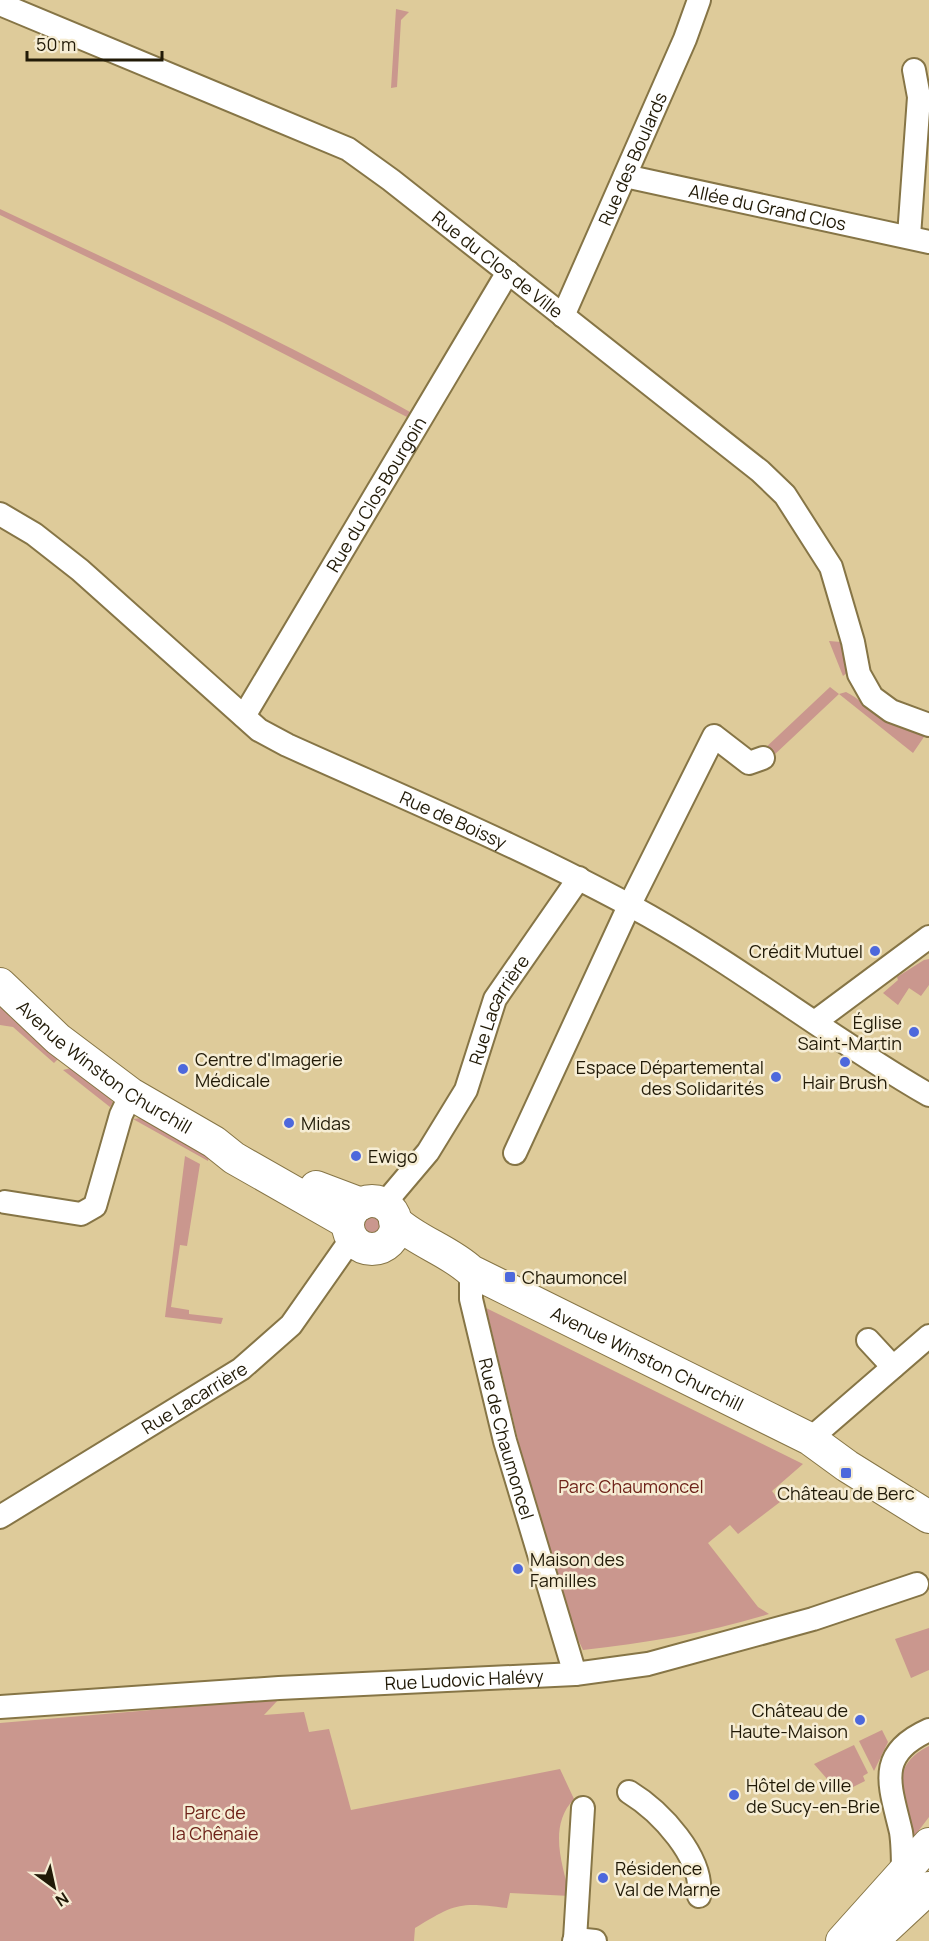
<svg xmlns="http://www.w3.org/2000/svg" width="929" height="1941" font-family="Manrope,sans-serif">
	<style>
		.green { fill: #ca978e }
		.lines { fill: none; stroke-linecap: round; stroke-linejoin: round }
		.street-casing { stroke: #867546; stroke-width: 26 }
		.secondary-casing { stroke: #867546; stroke-width: 34 }
		.street { stroke: #fff; stroke-width: 22 }
		.secondary { stroke: #fff; stroke-width: 32 }
		.poi-dot { fill: #4d68dc; stroke: #f6edd4; stroke-width: 2 }
		.labels { text-anchor: middle; dominant-baseline: central; stroke-width: 5; stroke-linejoin: round; paint-order: stroke }
		.street-label { font-size: 18px; fill: #211a07; stroke: #f6edd4 }
		.poi-label { font-size: 18px; fill: #211a07; stroke: #f6edd4; text-anchor: start }
		.park-label { font-size: 18px; fill: #6e2219; stroke: #f6edd4 }
	</style>
	<rect width="100%" height="100%" fill="#decb9a"/>
	<!-- green -->
	<g class="green">
		<polygon points="396,9 409,12 401,20 397,87 391,88"/>
		<path d="M 0,209 C 138,274 277,337 410,412 L 407,417 L 224,323 L 0,215 Z"/>
		<polygon points="829,641 841,642 848,672 843,676"/>
		<path d="M 830,687 L 839,694 L 846,692 C 859,698 865,707 876,715 C 892,725 909,729 926,734 L 913,753 L 839,694 L 773,756 L 761,752 Z"/>
		<polygon points="924,960 929,959 929,985 921,996 909,988 898,1005 883,993 898,980 897,977"/>
		<polygon points="0,1005 58,1059 54,1063 13,1027 0,1025"/>
		<polygon points="71,1068 108,1097 113,1102 110,1107 63,1070"/>
		<polygon points="141,1118 209,1156 208,1161 133,1119"/>
		<polygon points="185,1156 200,1164 187,1246 180,1245 171,1307 189,1310 189,1314 223,1318 221,1324 165,1317"/>
		<circle cx="371" cy="1225" r="10"/>
		<path d="M 486,1308 L 803,1464 L 772,1491 L 780,1502 L 738,1534 L 730,1525 L 708,1543 L 758,1607 L 769,1614 C 708,1633 646,1643 583,1650 L 575,1633 L 523,1460 Z"/>
		<polygon points="929,1628 929,1670 911,1678 895,1639"/>
		<path d="M 279,1699 L 264,1715 L 304,1712 L 309,1732 L 329,1729 L 351,1810 L 560,1769 L 574,1799 C 548,1826 562,1864 570,1896 L 510,1893 L 507,1908 C 459,1902 456,1903 415,1928 L 414,1941 L 0,1941 L 0,1723 Z"/>
		<polygon points="882,1730 888,1742 874,1771 859,1741"/>
		<polygon points="854,1745 868,1773 863,1776 865,1781 847,1790 828,1780 814,1764"/>
		<path d="M 929,1746 L 929,1817 L 913,1838 C 904,1801 886,1767 929,1746 Z"/>
	</g>
	<g class="lines">
		<!-- street casing -->
		<g class="street-casing">
			<g id="street">
				<path id="s1" d="M 0,4 L 348,149 L 391,180 L 760,471 L 785,495 L 831,567 L 853,642 L 859,674 L 872,697 L 891,711 L 929,725"/>
				<path id="s2" d="M 625,176 L 929,242"/>
				<polyline points="909,236 919,97 914,70"/>
				<path id="s3" d="M 563,316 L 685,39 L 699,0"/>
				<path id="s4" d="M 0,514 L 34,534 L 80,570 L 259,730 L 287,745 C 409,800 532,851 649,916 C 746,971 833,1040 929,1095"/>
				<path id="s5" d="M 244,716 L 508,272"/>
				<polyline points="816,1021 929,937"/>
				<polyline points="515,1153 629,906 714,736 749,763 763,758"/>
				<polyline points="5,1202 81,1214 95,1206 121,1115 131,1094"/>
				<path id="s6" d="M 384,1204 L 428,1152 L 466,1090 L 495,999 L 579,878"/>
				<path id="s7" d="M 471,1271 L 471,1299 L 505,1441 L 575,1674"/>
				<polyline points="868,1340 893,1367"/>
				<polyline points="810,1439 929,1336"/>
				<path id="s8" d="M 0,1517 L 241,1369 L 291,1325 L 352,1238"/>
				<path id="s9" d="M 0,1707 L 279,1688 L 575,1674 L 648,1664 L 813,1619 L 917,1584"/>
				<path d="M 629,1792 C 660,1811 704,1857 699,1896"/>
				<path d="M 903,1874 C 903,1860 903,1845 901,1832 C 890,1785 875,1754 929,1730"/>
				<polyline points="575,1939 583,1808"/>
				<polyline points="574,1941 575,1939 595,1941"/>
			</g>
		</g>
		<!-- secondary casing -->
		<g class="secondary-casing">
			<g id="secondary">
				<path id="s10" d="M 0,984 L 58,1039 L 131,1094 L 214,1142 L 234,1158 L 348,1223"/>
				<polyline points="316,1187 361,1204"/>
				<circle cx="372" cy="1225" r="24"/>
				<path id="s11" d="M 395,1221 C 418,1242 448,1250 471,1271 L 810,1439 L 847,1466 L 929,1517"/>
				<polyline points="842,1941 929,1844"/>
				<polyline points="872,1941 929,1888"/>
			</g>
		</g>
		<!-- street -->
		<use href="#street" class="street"/>
		<!-- secondary -->
		<use href="#secondary" class="secondary"/>
	</g>
	<!-- markers -->
	<g class="poi-dot">
		<circle cx="875" cy="951" r="6"/>
		<circle cx="914" cy="1032" r="6"/>
		<circle cx="845" cy="1062" r="6"/>
		<circle cx="183" cy="1069" r="6"/>
		<circle cx="776" cy="1077" r="6"/>
		<circle cx="289" cy="1123" r="6"/>
		<circle cx="356" cy="1156" r="6"/>
		<rect x="504" y="1271" width="12" height="12" rx="3"/>
		<rect x="840" y="1467" width="12" height="12" rx="3"/>
		<circle cx="518" cy="1569" r="6"/>
		<circle cx="860" cy="1720" r="6"/>
		<circle cx="734" cy="1795" r="6"/>
		<circle cx="603" cy="1878" r="6"/>
	</g>
	<g class="labels">
		<!-- street labels -->
		<g class="street-label">
			<text stroke="none"><textPath href="#s3" startOffset="172">Rue des Boulards</textPath></text>
			<text stroke="none"><textPath href="#s2" startOffset="146">Allée du Grand Clos</textPath></text>
			<text stroke="none"><textPath href="#s1" startOffset="566">Rue du Clos de Ville</textPath></text>
			<text stroke="none"><textPath href="#s5" startOffset="258">Rue du Clos Bourgoin</textPath></text>
			<text stroke="none"><textPath href="#s4" startOffset="552">Rue de Boissy</textPath></text>
			<text stroke="none"><textPath href="#s6" startOffset="228">Rue Lacarrière</textPath></text>
			<text stroke="none"><textPath href="#s10" startOffset="134">Avenue Winston Churchill</textPath></text>
			<text stroke="none"><textPath href="#s11" startOffset="288">Avenue Winston Churchill</textPath></text>
			<text stroke="none"><textPath href="#s8" startOffset="228">Rue Lacarrière</textPath></text>
			<text stroke="none"><textPath href="#s7" startOffset="172">Rue de Chaumoncel</textPath></text>
			<text stroke="none"><textPath href="#s9" startOffset="465">Rue Ludovic Halévy</textPath></text>
		</g>
		<!-- poi labels -->
		<g class="poi-label">
			<text x="863" y="951" text-anchor="end">Crédit Mutuel</text>
			<text x="902" y="1022" text-anchor="end">Église<tspan x="902" dy="21">Saint-Martin</tspan></text>
			<text x="195" y="1059">Centre d'Imagerie<tspan x="195" dy="21">Médicale</tspan></text>
			<text x="764" y="1067" text-anchor="end">Espace Départemental<tspan x="764" dy="21">des Solidarités</tspan></text>
			<text x="845" y="1082" text-anchor="middle">Hair Brush</text>
			<text x="301" y="1123">Midas</text>
			<text x="368" y="1156">Ewigo</text>
			<text x="522" y="1277">Chaumoncel</text>
			<text x="846" y="1493" text-anchor="middle">Château de Berc</text>
			<text x="530" y="1559">Maison des<tspan x="530" dy="21">Familles</tspan></text>
			<text x="848" y="1710" text-anchor="end">Château de<tspan x="848" dy="21">Haute-Maison</tspan></text>
			<text x="746" y="1785">Hôtel de ville<tspan x="746" dy="21">de Sucy-en-Brie</tspan></text>
			<text x="615" y="1868">Résidence<tspan x="615" dy="21">Val de Marne</tspan></text>
		</g>
		<!-- park labels -->
		<g class="park-label">
			<text x="631" y="1486">Parc Chaumoncel</text>
			<text x="215" y="1812">Parc de<tspan x="215" dy="21">la Chênaie</tspan></text>
		</g>
	</g>
	<!-- north arrow -->
	<g transform="translate(54 1887) rotate(147)" stroke="#f6edd4" stroke-width="4.5" paint-order="stroke">
	<path d="M0-4.5L10 22L0 15L-10 22Z" fill="#211a07"/>
	<text y="-9" font-size="16" font-weight="bold" text-anchor="middle" fill="#211a07">N</text>
	</g>
	<!-- scale -->
	<path d="M27 51v9h135v-9" fill="none" stroke="#211a07" stroke-width="3"/>
	<text x="36" y="51" font-size="18" fill="#211a07" stroke="#f6edd4" stroke-width="4.5" paint-order="stroke">50 m</text>
</svg>
